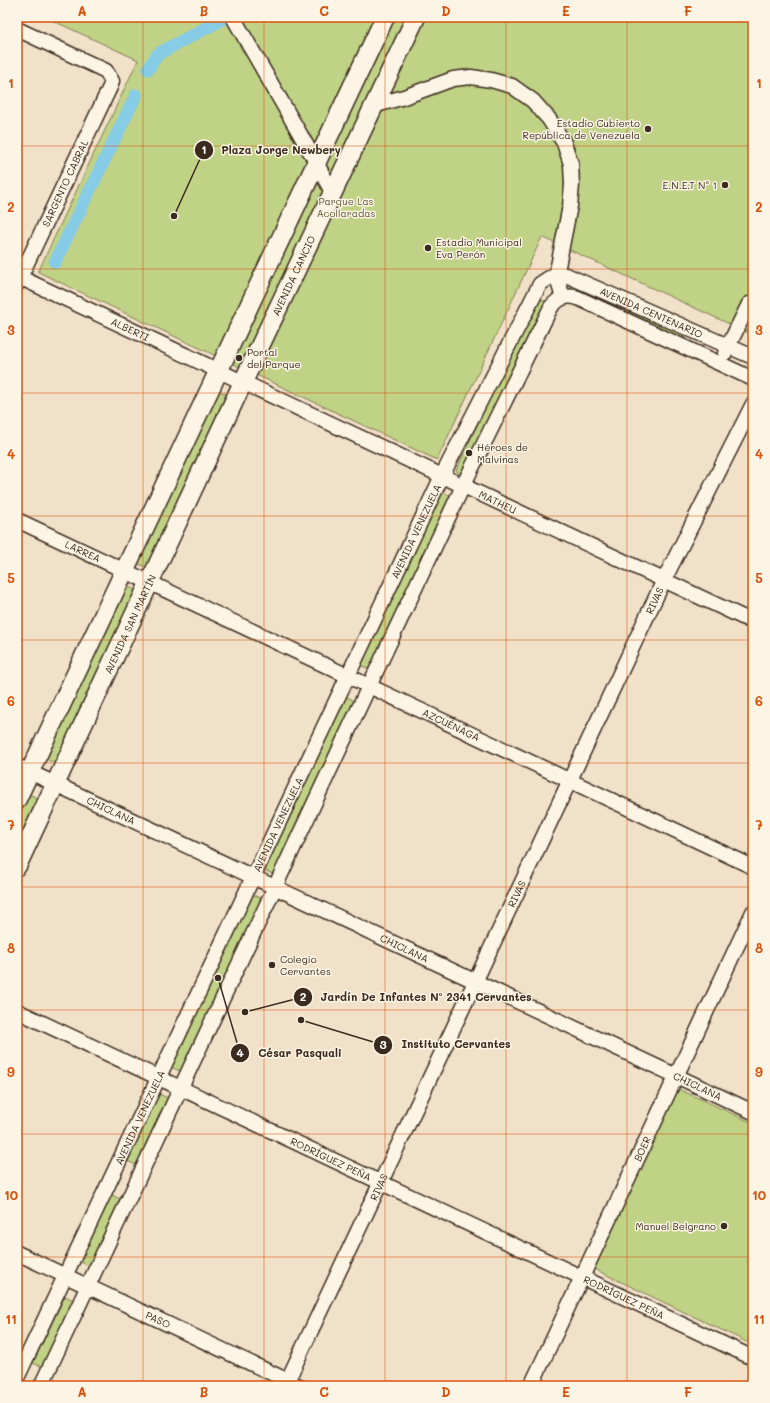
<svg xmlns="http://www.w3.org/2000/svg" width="770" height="1403" font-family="Mali,sans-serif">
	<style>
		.green { fill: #c0d286; stroke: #7e7e52 }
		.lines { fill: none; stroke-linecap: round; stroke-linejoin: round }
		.canal { stroke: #86cce7; stroke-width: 13 }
		.minor-casing { stroke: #3b2a1e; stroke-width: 17 }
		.major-casing { stroke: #3b2a1e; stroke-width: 21 }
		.minor { stroke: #fcf5e5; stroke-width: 14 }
		.major { stroke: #fcf5e5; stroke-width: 18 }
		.grid { fill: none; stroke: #d7540e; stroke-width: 1; stroke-opacity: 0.55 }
		.poi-dot { fill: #3b2a1e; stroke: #fcf5e5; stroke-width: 1.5 }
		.labels { text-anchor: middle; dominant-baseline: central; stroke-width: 3; stroke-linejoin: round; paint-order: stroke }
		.poi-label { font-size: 10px; fill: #3b2a1e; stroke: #fcf5e5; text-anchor: start }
		.street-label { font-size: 10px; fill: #3b2a1e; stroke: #fcf5e5 }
		.park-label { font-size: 10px; fill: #5c5438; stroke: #fcf5e5 }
		.leader { fill: none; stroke: #3b2a1e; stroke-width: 1.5 }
		.callout-dot { fill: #3b2a1e; stroke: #fcf5e5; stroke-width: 1.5 }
		.mark-label { font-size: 12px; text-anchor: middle; font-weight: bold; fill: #fff }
		.callout-label { font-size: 11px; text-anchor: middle; font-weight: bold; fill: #3b2a1e; stroke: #fcf5e5; stroke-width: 3; stroke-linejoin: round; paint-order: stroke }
		.neatline { fill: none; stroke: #d7540e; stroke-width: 1.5 }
		.grid-label { font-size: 13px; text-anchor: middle; font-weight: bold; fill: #d7540e }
	</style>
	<rect width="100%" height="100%" fill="#f1e1c9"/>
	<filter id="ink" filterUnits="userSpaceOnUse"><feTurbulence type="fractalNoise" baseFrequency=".025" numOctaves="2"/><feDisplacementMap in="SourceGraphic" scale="8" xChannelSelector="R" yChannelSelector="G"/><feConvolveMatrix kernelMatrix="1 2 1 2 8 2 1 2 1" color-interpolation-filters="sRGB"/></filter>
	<g filter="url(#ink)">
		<!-- green -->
		<g class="green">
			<polygon points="45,17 753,17 753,335 542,237 437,460 38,272 138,60"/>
			<polygon points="567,281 685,335 684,339 566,285"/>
			<polygon points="536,297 547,302 466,476 456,471"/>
			<polygon points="217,390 228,395 147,568 137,563"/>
			<polygon points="441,491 451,496 371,670 360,665"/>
			<polygon points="126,585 137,591 56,764 46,759"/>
			<polygon points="345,696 355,701 275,875 264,870"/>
			<polygon points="29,794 40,799 17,848 17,820"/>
			<polygon points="251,894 262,899 182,1072 171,1067"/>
			<polygon points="674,1087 753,1123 753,1345 590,1267"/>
			<polygon points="157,1093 168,1098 136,1165 125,1160"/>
			<polygon points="110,1194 120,1199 89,1266 78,1261"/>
			<polygon points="65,1296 76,1301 44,1368 33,1363"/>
		</g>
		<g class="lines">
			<!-- canal -->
			<g class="canal">
				<polyline points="148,69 158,54 226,17"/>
				<polyline points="55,262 136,95"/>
			</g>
			<!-- minor casing -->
			<g class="minor-casing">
				<g id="minor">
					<polyline points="233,17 316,162 333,194"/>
					<polyline points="17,29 106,71 112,81 110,87 17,284"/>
					<polyline points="373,106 404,97 453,79 471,77 491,80 512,86 533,101 549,119 564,143 571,164 572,185 570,206 556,276 563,297"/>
					<path id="s1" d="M 17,276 L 753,622"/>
					<polyline points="725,353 749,304"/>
					<path id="s2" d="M 17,520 L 753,867"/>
					<path id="s3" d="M 17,766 L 753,1112"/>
					<path id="s4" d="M 17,1011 L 753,1358"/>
					<path id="s5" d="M 17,1253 L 299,1386"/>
					<path id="s6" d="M 17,1378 L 442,476 L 540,284 L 549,278 L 566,275 L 753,357"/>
					<path d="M 41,1386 L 463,486 L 551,307 C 559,298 566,294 578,298 L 753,379"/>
					<path id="s7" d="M 285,1386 L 664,580 L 753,404"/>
					<path id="s8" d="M 531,1386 L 753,912"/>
				</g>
			</g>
			<!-- major casing -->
			<g class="major-casing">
				<g id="major">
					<polyline points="17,799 385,17"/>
					<path id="s9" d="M 17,866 L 243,382 L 416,17"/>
				</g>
			</g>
			<!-- minor -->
			<use href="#minor" class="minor"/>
			<!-- major -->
			<use href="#major" class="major"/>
		</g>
	</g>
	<!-- grid -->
	<path class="grid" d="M 143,17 L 143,1386M 264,17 L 264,1386M 385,17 L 385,1386M 506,17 L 506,1386M 627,17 L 627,1386M 17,146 L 753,146M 17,269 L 753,269M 17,393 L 753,393M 17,516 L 753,516M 17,640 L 753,640M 17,763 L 753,763M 17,887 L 753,887M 17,1010 L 753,1010M 17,1134 L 753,1134M 17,1257 L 753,1257"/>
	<!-- markers -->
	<g class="poi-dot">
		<circle cx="648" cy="129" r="4"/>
		<circle cx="725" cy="185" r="4"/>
		<circle cx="428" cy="248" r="4"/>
		<circle cx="239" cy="358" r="4"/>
		<circle cx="469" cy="453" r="4"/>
		<circle cx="272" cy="965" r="4"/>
		<circle cx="724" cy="1226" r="4"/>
	</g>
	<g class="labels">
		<!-- poi labels -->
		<g class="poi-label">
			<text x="640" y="123" text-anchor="end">Estadio Cubierto<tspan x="640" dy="12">República de Venezuela</tspan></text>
			<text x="717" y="185" text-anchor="end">E.N.E.T N° 1</text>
			<text x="436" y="242">Estadio Municipal<tspan x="436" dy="12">Eva Perón</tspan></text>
			<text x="247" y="352">Portal<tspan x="247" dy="12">del Parque</tspan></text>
			<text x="477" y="447">Héroes de<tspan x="477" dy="12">Malvinas</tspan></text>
			<text x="280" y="959">Colegio<tspan x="280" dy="12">Cervantes</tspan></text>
			<text x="716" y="1226" text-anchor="end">Manuel Belgrano</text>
		</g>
		<!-- street labels -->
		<g class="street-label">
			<text transform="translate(65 183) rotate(-65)">SARGENTO CABRAL</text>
			<text stroke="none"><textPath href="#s9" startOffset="652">AVENIDA CANCIO</textPath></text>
			<text stroke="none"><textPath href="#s6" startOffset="1334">AVENIDA CENTENARIO</textPath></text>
			<text stroke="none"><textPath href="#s1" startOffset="125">ALBERTI</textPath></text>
			<text stroke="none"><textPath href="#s1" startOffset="531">MATHEU</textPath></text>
			<text stroke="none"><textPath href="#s6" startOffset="936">AVENIDA VENEZUELA</textPath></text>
			<text stroke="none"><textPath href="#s2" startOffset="73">LARREA</textPath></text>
			<text stroke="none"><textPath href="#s7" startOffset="868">RIVAS</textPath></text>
			<text stroke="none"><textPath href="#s9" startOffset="267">AVENIDA SAN MARTÍN</textPath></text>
			<text stroke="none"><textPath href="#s2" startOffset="480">AZCUÉNAGA</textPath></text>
			<text stroke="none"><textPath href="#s3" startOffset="104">CHICLANA</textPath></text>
			<text stroke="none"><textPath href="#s6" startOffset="612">AVENIDA VENEZUELA</textPath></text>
			<text stroke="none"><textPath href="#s7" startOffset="544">RIVAS</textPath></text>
			<text stroke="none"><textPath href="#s3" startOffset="428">CHICLANA</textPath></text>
			<text stroke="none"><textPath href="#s3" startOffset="752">CHICLANA</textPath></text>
			<text stroke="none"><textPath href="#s6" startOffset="288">AVENIDA VENEZUELA</textPath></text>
			<text stroke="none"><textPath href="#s8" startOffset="262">BOER</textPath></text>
			<text stroke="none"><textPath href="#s4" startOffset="347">RODRÍGUEZ PEÑA</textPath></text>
			<text stroke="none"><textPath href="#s7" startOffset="220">RIVAS</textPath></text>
			<text stroke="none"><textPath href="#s4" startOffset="671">RODRÍGUEZ PEÑA</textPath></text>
			<text stroke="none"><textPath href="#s5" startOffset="156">PASO</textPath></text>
		</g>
		<!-- park labels -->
		<g class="park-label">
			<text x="346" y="201">Parque Las<tspan x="346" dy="12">Acollaradas</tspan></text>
		</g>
	</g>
	<!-- callouts -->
	<path class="leader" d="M174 216L204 150M245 1012L303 997M301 1020L383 1045M218 978L240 1053"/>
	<g class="callout-dot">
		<circle cx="174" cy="216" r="4"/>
		<circle cx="245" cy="1012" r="4"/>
		<circle cx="301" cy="1020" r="4"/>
		<circle cx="218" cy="978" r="4"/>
		<circle cx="204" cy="150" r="10"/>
		<circle cx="303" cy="997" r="10"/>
		<circle cx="383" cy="1045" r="10"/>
		<circle cx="240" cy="1053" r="10"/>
	</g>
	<g class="mark-label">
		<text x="204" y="154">1</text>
		<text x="303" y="1001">2</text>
		<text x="383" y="1049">3</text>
		<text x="240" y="1057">4</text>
	</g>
	<g class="callout-label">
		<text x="281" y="154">Plaza Jorge Newbery</text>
		<text x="426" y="1001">Jardín De Infantes Nº 2341 Cervantes</text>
		<text x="456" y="1048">Instituto Cervantes</text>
		<text x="300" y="1057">César Pasquali</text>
	</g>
	<!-- margin -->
	<rect width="770" height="1403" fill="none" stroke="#fcf5e5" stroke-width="44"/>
	<rect x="22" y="22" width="726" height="1359" class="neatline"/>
	<g class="grid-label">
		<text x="82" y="16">A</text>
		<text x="204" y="16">B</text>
		<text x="324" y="16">C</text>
		<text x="446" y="16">D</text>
		<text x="566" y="16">E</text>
		<text x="688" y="16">F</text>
		<text x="11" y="88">1</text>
		<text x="759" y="88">1</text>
		<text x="11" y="212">2</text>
		<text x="759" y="212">2</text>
		<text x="11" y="335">3</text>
		<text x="759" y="335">3</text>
		<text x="11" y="459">4</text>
		<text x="759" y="459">4</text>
		<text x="11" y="583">5</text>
		<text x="759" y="583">5</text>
		<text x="11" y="706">6</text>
		<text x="759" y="706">6</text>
		<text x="11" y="830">7</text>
		<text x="759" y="830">7</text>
		<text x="11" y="953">8</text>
		<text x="759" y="953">8</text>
		<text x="11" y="1077">9</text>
		<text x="759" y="1077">9</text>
		<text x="11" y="1200">10</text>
		<text x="759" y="1200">10</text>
		<text x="11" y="1324">11</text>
		<text x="759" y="1324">11</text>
		<text x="82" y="1397">A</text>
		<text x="204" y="1397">B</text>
		<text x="324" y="1397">C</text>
		<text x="446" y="1397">D</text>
		<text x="566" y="1397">E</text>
		<text x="688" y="1397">F</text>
	</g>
</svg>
